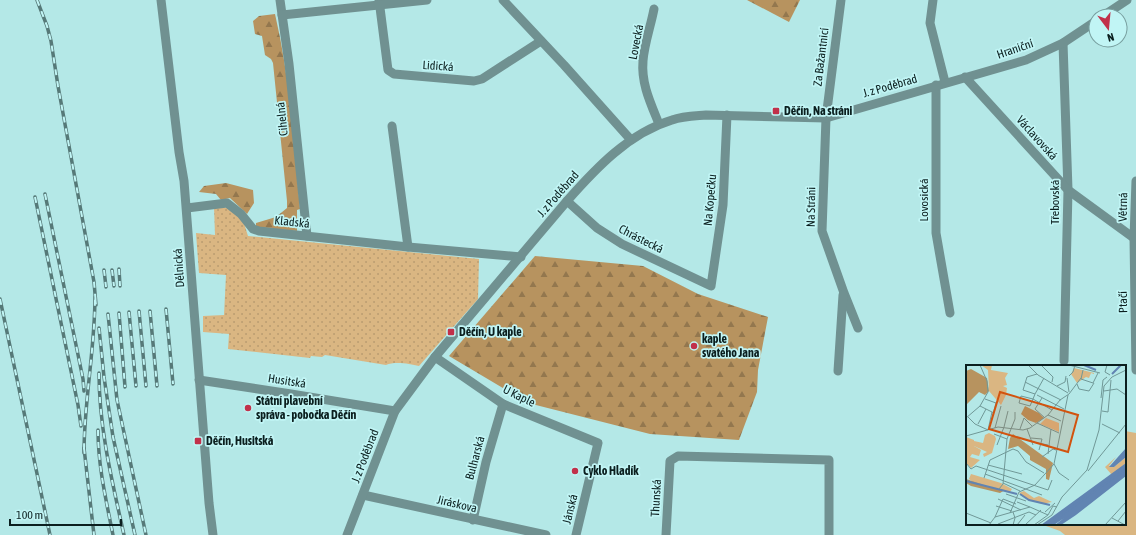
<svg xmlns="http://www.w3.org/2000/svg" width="1136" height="535" font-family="'Asap Condensed',sans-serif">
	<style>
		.grass { fill: #dab682 }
		.forest { fill: url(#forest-firs) }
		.park { fill: url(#park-dots) }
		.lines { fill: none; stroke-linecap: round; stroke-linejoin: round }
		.minor { stroke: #709191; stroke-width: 9 }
		.rail-casing { stroke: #567978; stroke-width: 3.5 }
		.rail { stroke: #c1f5f5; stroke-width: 2; stroke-dasharray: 6; stroke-linecap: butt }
		.poi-dot { fill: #c1304a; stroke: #c1f5f5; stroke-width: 1.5 }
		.labels { text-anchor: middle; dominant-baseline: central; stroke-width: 3.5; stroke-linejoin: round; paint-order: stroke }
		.street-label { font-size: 12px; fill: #0b1f1f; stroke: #c1f5f5 }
		.poi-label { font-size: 12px; font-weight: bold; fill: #0b1f1f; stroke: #c1f5f5; text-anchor: start }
		.inset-river { fill: none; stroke: #6184b2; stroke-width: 2 }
		.inset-road { fill: none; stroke: #709897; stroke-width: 1 }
		.view { fill: #d2530e; fill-opacity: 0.15; stroke: #d2530e; stroke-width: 2 }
		.inset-edge { fill: none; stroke: #0b1f1f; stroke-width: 2 }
	</style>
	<defs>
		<pattern id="forest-firs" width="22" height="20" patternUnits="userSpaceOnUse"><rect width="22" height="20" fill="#b7935f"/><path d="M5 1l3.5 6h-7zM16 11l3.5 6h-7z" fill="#93774e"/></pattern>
		<pattern id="park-dots" width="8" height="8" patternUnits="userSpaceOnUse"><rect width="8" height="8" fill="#dab682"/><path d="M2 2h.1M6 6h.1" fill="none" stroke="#ba9c70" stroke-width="1.8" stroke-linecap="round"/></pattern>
	</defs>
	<rect width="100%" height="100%" fill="#b4e8e7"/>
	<!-- grass -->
	<polygon class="grass" points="1125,431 1136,433 1136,535 1065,535 1060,531 1046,526 1045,524 1125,524"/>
	<!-- forest -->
	<g class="forest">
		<polygon points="747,0 800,0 789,22"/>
		<path d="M 275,14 C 290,78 294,144 300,209 L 297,210 L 297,231 L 256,227 L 256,223 L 276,217 L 287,208 L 287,201 L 273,63 L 271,59 L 265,55 L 262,36 L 255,34 L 253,21 L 259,16 Z"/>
		<polygon points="226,183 253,190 254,203 247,214 230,198 221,200 216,194 199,192 204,186"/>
		<polygon points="535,256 643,266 698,294 768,317 758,370 757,392 739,440 650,434 528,403 449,356"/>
	</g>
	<!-- park -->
	<path class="park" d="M 214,207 L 232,208 L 242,217 L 248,236 L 479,259 L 478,299 L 419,366 C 410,364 395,361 386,365 L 325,355 L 322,357 L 311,356 L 310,358 L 228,349 L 229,334 L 203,332 L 203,316 L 224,315 L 226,275 L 199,273 L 196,233 L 215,235 Z"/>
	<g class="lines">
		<!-- minor -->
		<g class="minor">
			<polyline points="161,0 179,152 184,181 209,503 213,535"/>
			<polyline points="280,0 289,64 307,236"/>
			<polyline points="379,0 388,70 394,74 474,81 482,79 541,41"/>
			<polyline points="503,0 564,65 631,140"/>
			<polyline points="841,0 826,118 822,231 844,293 858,328"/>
			<polyline points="933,0 930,23 945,82"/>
			<path d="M 654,9 C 651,25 644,45 643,61 C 641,84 651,104 659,124"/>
			<polyline points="282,15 427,0"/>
			<polyline points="1103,16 1127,0"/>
			<polyline points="1063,43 1068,190 1064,361"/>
			<polyline points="965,77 1068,190 1134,238"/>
			<polyline points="936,85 936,233 950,313"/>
			<polyline points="392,126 408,247"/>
			<polyline points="1136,181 1134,238 1136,370"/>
			<polyline points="567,201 597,228 622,244 711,286 723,205 727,115"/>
			<polyline points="187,208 227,203 241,214 253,229 259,231 408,247 521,257"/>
			<polyline points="435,357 503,404 598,443 576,535"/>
			<polyline points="838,371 843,295"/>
			<polyline points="199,380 291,394 395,411"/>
			<polyline points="363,495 546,535"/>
			<polyline points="473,520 486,462 503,404"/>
			<path d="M 347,535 L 395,411 L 435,357 L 567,201 C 596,168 629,133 672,120 C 683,116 694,116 706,115 L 826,118 L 1026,60 L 1063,43 L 1096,21"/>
			<polyline points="666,535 670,461 678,456 829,460 829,535"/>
		</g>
		<!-- rail casing -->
		<g class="rail-casing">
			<g id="rail">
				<path d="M 37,0 L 47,26 L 51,41 L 58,86 L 94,282 L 96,305 L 95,296 C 95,349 84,401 84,453"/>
				<polyline points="45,194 83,379 84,391"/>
				<polyline points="35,197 78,405 81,426"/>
				<polyline points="119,269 120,286"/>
				<polyline points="104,270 106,287"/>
				<polyline points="112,270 114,286"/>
				<polyline points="0,299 50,535"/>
				<polyline points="166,309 173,384"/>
				<polyline points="139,311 146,386"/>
				<polyline points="150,311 157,386"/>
				<polyline points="129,312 136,386"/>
				<polyline points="119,313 125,387"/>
				<polyline points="108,314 117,400 146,535"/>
				<polyline points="99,328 104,377 113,437 135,535"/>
				<path d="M 99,373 C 99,428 112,481 124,535"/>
				<path d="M 98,430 C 98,466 106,500 113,535"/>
				<polyline points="84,448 94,535"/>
			</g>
		</g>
		<!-- rail -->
		<use href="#rail" class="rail"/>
	</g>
	<!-- markers -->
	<g class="poi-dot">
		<rect x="772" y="107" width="8" height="8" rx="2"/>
		<rect x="447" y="328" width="8" height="8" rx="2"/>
		<circle cx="694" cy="346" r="4"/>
		<circle cx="248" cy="408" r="4"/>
		<rect x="194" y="437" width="8" height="8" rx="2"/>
		<circle cx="575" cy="471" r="4"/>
	</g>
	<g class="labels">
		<!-- street labels -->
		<g class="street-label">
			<text transform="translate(636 42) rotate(-79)">Lovecká</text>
			<text transform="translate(1015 49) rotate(-19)">Hraniční</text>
			<text transform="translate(821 57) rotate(-83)">Za Bažantnicí</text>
			<text transform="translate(438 66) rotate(4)">Lidická</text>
			<text transform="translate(890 86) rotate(-16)">J. z Poděbrad</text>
			<text transform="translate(282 119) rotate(-96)">Cihelná</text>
			<text transform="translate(1037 138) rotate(48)">Václavovská</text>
			<text transform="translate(558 194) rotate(-49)">J. z Poděbrad</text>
			<text transform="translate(710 200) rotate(-85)">Na Kopečku</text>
			<text transform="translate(924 200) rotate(-90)">Lovosická</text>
			<text transform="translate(1055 202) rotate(-90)">Třebovská</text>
			<text transform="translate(811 207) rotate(-89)">Na Stráni</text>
			<text transform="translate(1123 207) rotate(-89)">Větrná</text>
			<text transform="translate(292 222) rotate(6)">Kladská</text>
			<text transform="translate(641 239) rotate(27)">Chrástecká</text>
			<text transform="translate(179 268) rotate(-94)">Dělnická</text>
			<text transform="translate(1123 302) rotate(-91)">Ptačí</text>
			<text transform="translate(287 381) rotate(9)">Husitská</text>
			<text transform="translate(519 396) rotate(26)">U Kaple</text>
			<text transform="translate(365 456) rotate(-69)">J. z Poděbrad</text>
			<text transform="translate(475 458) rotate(-75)">Bulharská</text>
			<text transform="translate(656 498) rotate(-87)">Thunská</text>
			<text transform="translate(457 504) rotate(13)">Jiráskova</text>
			<text transform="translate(570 509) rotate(-76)">Jánská</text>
		</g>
		<!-- poi labels -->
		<g class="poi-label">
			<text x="784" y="111">Děčín, Na stráni</text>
			<text x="459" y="332">Děčín, U kaple</text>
			<text x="702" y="339">kaple<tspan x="702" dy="14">svatého Jana</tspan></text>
			<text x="256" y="401">Státní plavební<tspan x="256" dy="14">správa - pobočka Děčín</tspan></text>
			<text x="206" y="441">Děčín, Husitská</text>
			<text x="583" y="471">Cyklo Hladík</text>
		</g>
	</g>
	<!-- overview -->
	<g transform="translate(966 365)">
		<rect width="160" height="160" fill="#b4e8e7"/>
		<path d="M 15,0 L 26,0 L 25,5 L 42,8 L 39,13 L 41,20 L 37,21 L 41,23 L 40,30 L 35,40 L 23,26 L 22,5 ZM 23,68 L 29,71 L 30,74 L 26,88 L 18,92 L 17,89 L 21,87 L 8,81 L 8,76 L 17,78 L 19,70 ZM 150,92 L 143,101 L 148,102 L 160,92 L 160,98 L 146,110 L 139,102 ZM 5,109 L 35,118 L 46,124 L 44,127 L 7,117 L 3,114 Z" fill="#dab682"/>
		<path d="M 5,4 L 21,13 L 23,26 L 19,30 L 13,27 L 0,40 L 0,6 ZM 59,41 L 73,48 L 78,53 L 70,58 L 62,55 L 55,49 ZM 47,69 L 87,98 L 83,115 L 80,114 L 80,104 L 64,95 L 64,91 L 52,81 L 42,84 L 44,73 ZM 0,114 L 30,124 L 39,125 L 34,128 L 5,121 L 0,118 Z" fill="#b7935f"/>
		<path d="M 108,3 L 128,8 L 128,9 L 125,8 L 123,13 L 120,12 L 111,18 L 105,9 ZM 80,53 L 93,58 L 93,67 L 74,59 ZM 0,72 L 8,75 L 8,81 L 15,85 L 13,91 L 6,89 L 4,92 L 14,95 L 5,103 L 0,98 ZM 58,126 L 68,133 L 73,131 L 86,137 L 76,139 L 62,134 L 53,128 Z" fill="#dab682"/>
		<path d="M 160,83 L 160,92 L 148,102 L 143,102 ZM 160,98 L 160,111 L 110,150 L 95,160 L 89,160 L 98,153 L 88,160 L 75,160 Z" fill="#6184b2"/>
		<path class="inset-river" d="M 118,0 L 130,5M 146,9 L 155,0M 0,116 L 51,129M 54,129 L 63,135 L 84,140M 81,160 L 160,104"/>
		<path class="inset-road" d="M 62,0 L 72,10 L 102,28M 75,0 L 87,12 L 86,17M 103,0 L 134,8M 141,0 L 139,7 L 144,10M 117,5 L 115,14 L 127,18 L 132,8M 103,11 L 107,7 L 109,0M 78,13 L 69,29 L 67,34 L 64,41 L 53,38 L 55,31 L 67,34 L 86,45M 101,13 L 103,27M 59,17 L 95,35M 111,19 L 113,24 L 123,26 L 128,18M 91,21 L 99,17 L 100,11M 138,26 L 151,24 L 160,30M 69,29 L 57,25 L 61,12 L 71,9M 71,30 L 98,44M 102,30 L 88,99 L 93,108 L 103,115M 76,33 L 69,44 L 79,53M 135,33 L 137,15 L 141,12M 19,34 L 30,38 L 25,56M 14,41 L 28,48M 136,46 L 142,47 L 145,15M 82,50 L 95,56M 2,52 L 9,59 L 22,65 L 26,47M 0,53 L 14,41 L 22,27 L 21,16 L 14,0M 71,58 L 93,68M 12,59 L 20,44M 136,59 L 154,68M 38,62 L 42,46M 29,63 L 35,41M 54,64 L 58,53 L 66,61M 61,64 L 67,80M 28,69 L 41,74M 0,71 L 32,62 L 57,65 L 64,63 L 82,50 L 94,35 L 103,29 L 115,13M 65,73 L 76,74 L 73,85M 67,77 L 82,80M 31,80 L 38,62M 82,89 L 85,64M 76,92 L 87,84 L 90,85M 0,98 L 5,104 L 10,101 L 82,125 L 86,115M 22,100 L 56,109M 122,106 L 160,59M 19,109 L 76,130M 18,113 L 24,95 L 47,84 L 52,86 L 60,97 L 78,108M 37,118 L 54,126M 33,124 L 37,119 L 41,74 L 49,54 L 49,47M 40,129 L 60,136M 32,134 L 55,145M 51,137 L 64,142M 30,141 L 46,146M 47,147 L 49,153 L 47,160M 79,147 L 89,138M 0,148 L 25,158M 44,148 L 53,127 L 69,120 L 88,99M 29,152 L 37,134 L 50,139M 146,153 L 159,160M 152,156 L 160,146M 32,159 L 63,147 L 70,150M 23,160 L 29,152 L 64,142 L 82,150M 51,160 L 59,150M 59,160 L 75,145M 68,160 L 82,150 L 87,141 L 91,142M 71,160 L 86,150 L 96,132 L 121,105 L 133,65 L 138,21 L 146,12 L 160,5M 139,160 L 160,137"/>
		<path class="view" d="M 34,27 L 112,50 L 102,87 L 23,64 Z"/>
		<rect width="160" height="160" class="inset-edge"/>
	</g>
	<!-- north arrow -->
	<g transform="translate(1108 28) rotate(164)"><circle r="19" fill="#c1f5f5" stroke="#789f9f"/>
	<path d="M0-3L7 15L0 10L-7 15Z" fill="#c1304a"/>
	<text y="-6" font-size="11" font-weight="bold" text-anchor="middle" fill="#0b1f1f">N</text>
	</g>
	<!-- scale -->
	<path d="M10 519v6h111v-6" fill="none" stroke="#0b1f1f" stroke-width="2"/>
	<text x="16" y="519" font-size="12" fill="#0b1f1f" stroke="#c1f5f5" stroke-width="3" paint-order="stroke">100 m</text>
</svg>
